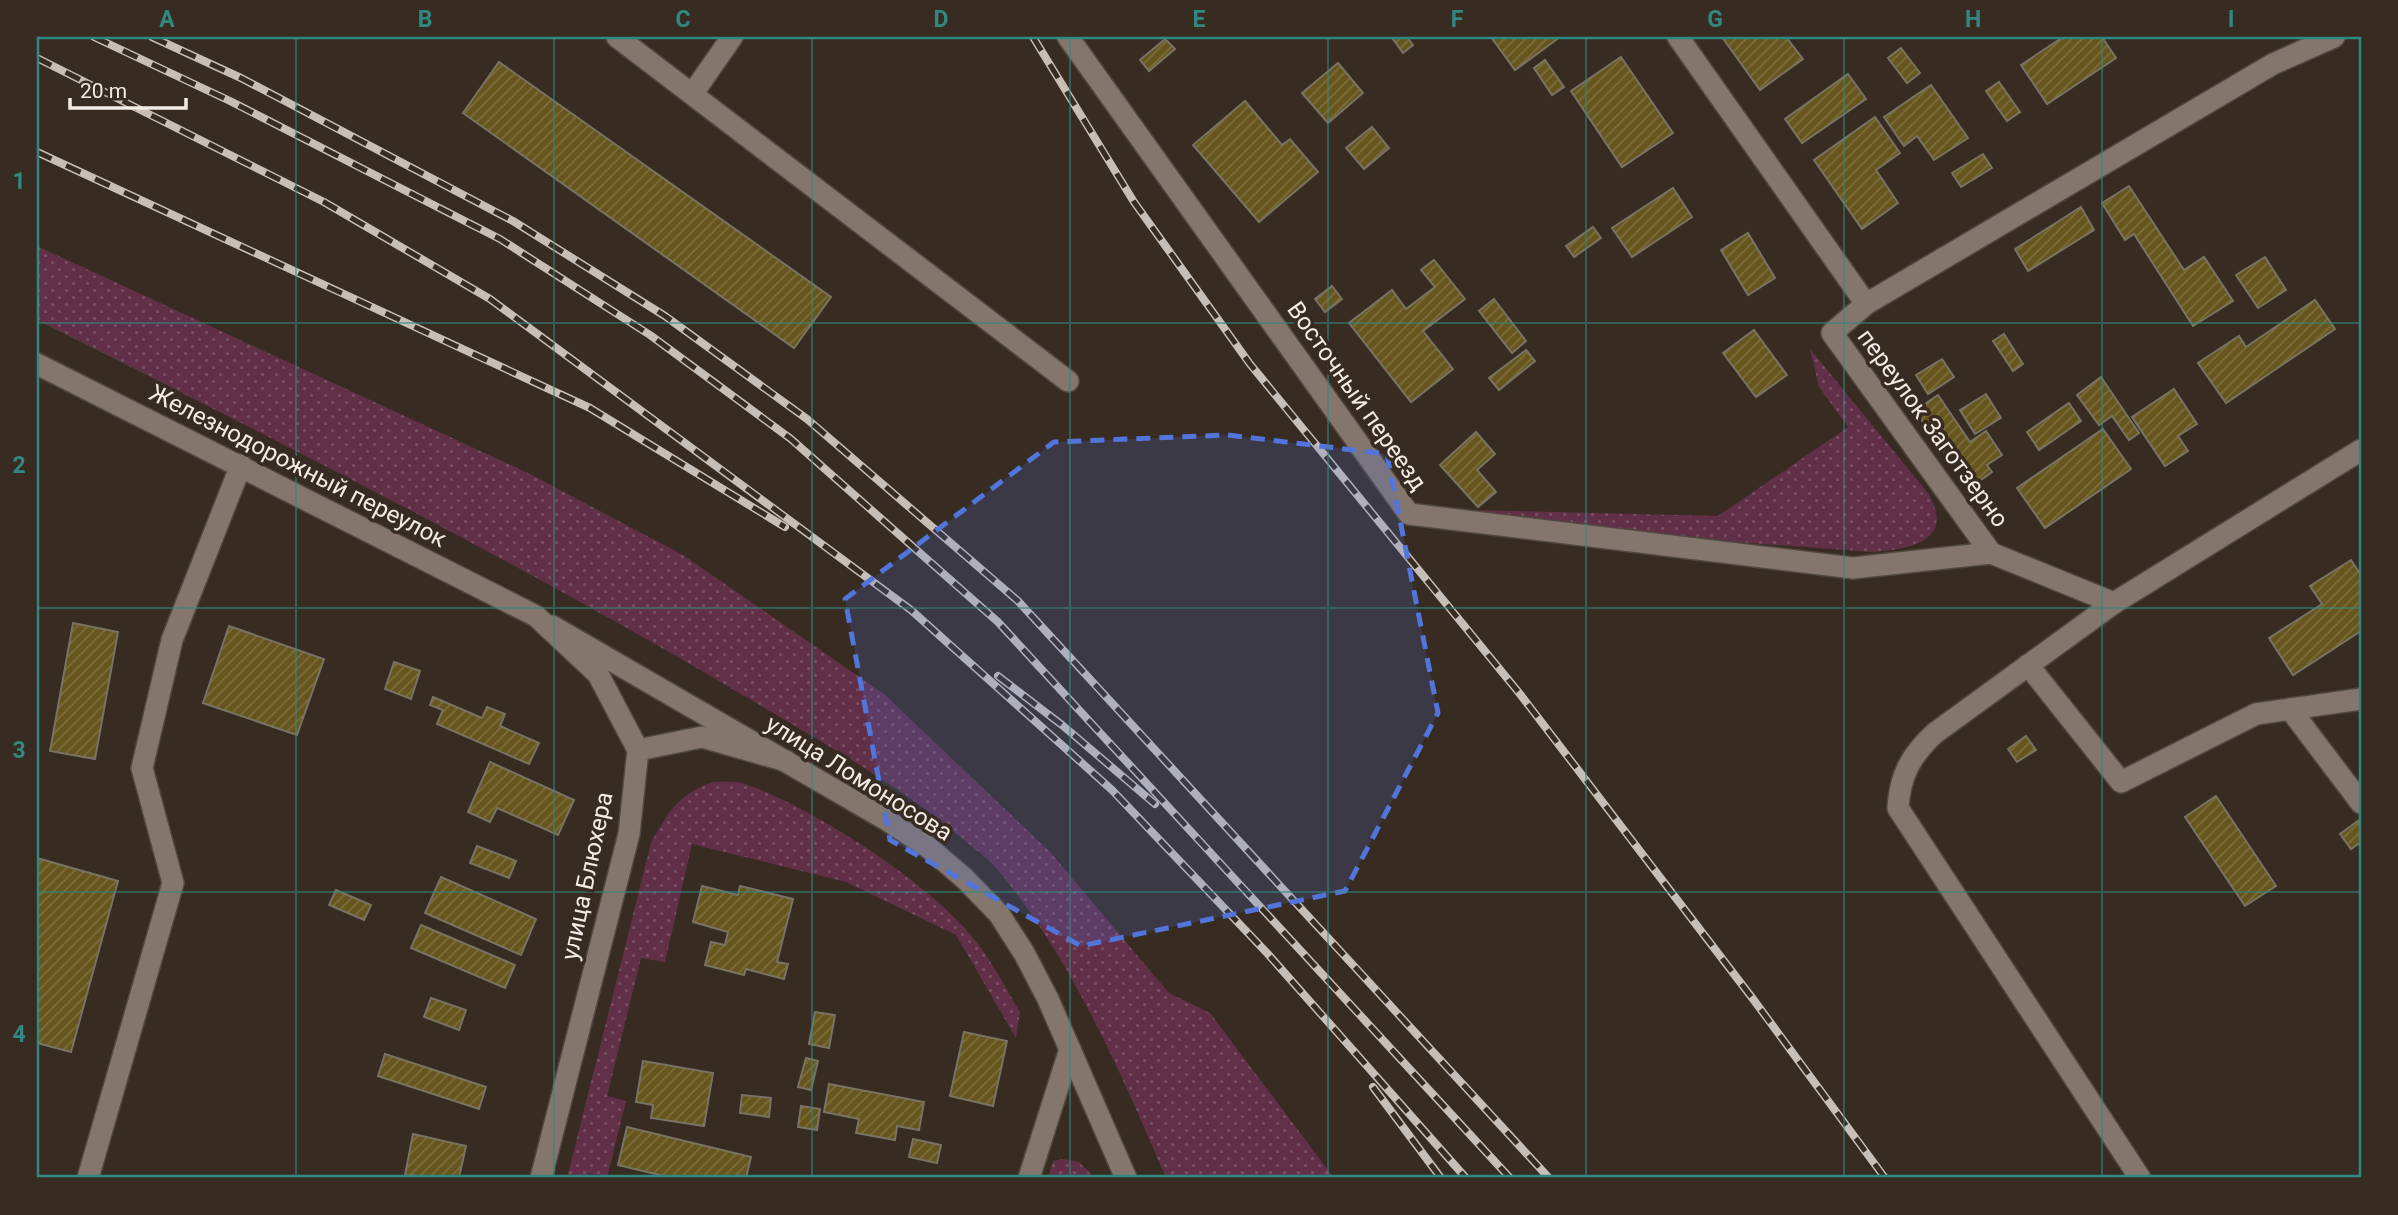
<svg xmlns="http://www.w3.org/2000/svg" width="2398" height="1215" font-family="Roboto,sans-serif">
	<style>
		.green { fill: url(#green-dots) }
		.building { fill: url(#building-hatch); stroke: #787364; stroke-width: 2 }
		.lines { fill: none; stroke-linecap: round; stroke-linejoin: round }
		.lane-casing { stroke: #51483f; stroke-width: 24 }
		.street-casing { stroke: #51483f; stroke-width: 24 }
		.secondary-casing { stroke: #51483f; stroke-width: 24 }
		.lane { stroke: #84766c; stroke-width: 21 }
		.street { stroke: #84766c; stroke-width: 21 }
		.secondary { stroke: #84766c; stroke-width: 21 }
		.rail-casing { stroke: #c7beb7; stroke-width: 8 }
		.rail { stroke: #372b22; stroke-width: 5; stroke-dasharray: 16; stroke-linecap: butt }
		.marked { fill: #5275db; fill-opacity: 0.2; stroke: #5275db; stroke-width: 5; stroke-dasharray: 14 9; stroke-linejoin: round }
		.grid { fill: none; stroke: #318880; stroke-width: 2; stroke-opacity: 0.55 }
		.labels { text-anchor: middle; dominant-baseline: central; stroke-width: 7; stroke-linejoin: round; paint-order: stroke }
		.street-label { font-size: 24px; fill: #f3ebe5; stroke: #372b22 }
		.neatline { fill: none; stroke: #318880; stroke-width: 2.5 }
		.grid-label { font-size: 23px; text-anchor: middle; font-weight: bold; fill: #318880 }
	</style>
	<defs>
		<pattern id="green-dots" width="8" height="8" patternUnits="userSpaceOnUse" patternTransform="scale(1.75)"><rect width="8" height="8" fill="#613048"/><path d="M2 2h.1M6 6h.1" fill="none" stroke="#784e62" stroke-width="1.8" stroke-linecap="round"/></pattern>
		<pattern id="building-hatch" width="6" height="6" patternUnits="userSpaceOnUse" patternTransform="scale(1.75)"><rect width="6" height="6" fill="#66551c"/><path d="M-1 1l2-2M0 6l6-6M5 7l2-2" fill="none" stroke="#7c6e3d"/></pattern>
	</defs>
	<rect width="100%" height="100%" fill="#372b22"/>
	<!-- green -->
	<g class="green">
		<path d="M 37,246 L 530,474 L 683,555 L 884,694 L 1050,852 L 1169,993 L 1210,1013 L 1334,1178 L 1166,1178 C 1120,1071 1073,961 998,870 C 987,857 972,847 959,836 C 900,786 830,747 763,707 C 527,566 282,443 37,320 Z"/>
		<path d="M 1810,349 L 1928,493 C 1956,541 1911,549 1872,552 L 1482,523 L 1470,510 L 1718,516 L 1848,427 L 1819,387 Z"/>
		<path d="M 713,782 C 723,782 735,781 745,784 C 813,807 935,886 978,944 C 994,965 1006,989 1020,1012 L 1016,1038 L 956,935 L 846,882 L 692,844 L 665,962 L 641,958 L 607,1096 L 626,1101 L 607,1178 L 589,1173 L 587,1178 L 567,1178 L 651,843 C 668,812 678,794 713,782 Z"/>
		<polygon points="1063,1159 1079,1162 1095,1178 1048,1178 1053,1161"/>
	</g>
	<!-- building -->
	<g class="building">
		<polygon points="1397,37 1407,37 1413,45 1403,53 1393,39"/>
		<polygon points="1491,37 1560,37 1515,70"/>
		<polygon points="1722,37 1786,37 1803,59 1760,90"/>
		<polygon points="2063,37 2102,37 2116,58 2047,104 2021,65"/>
		<polygon points="1165,39 1175,49 1149,71 1140,60"/>
		<polygon points="1901,48 1920,73 1907,83 1888,58"/>
		<polygon points="1621,57 1673,133 1622,167 1571,91"/>
		<polygon points="1545,60 1564,87 1552,95 1534,68"/>
		<polygon points="499,62 831,297 794,348 463,113"/>
		<polygon points="1338,63 1363,93 1328,123 1302,93"/>
		<polygon points="1848,74 1866,99 1802,143 1785,119"/>
		<polygon points="1999,82 2020,112 2007,121 1986,91"/>
		<polygon points="1931,85 1968,138 1934,160 1917,136 1904,146 1884,117"/>
		<polygon points="1245,101 1282,145 1290,139 1318,172 1259,222 1193,145"/>
		<polygon points="1875,117 1900,153 1876,170 1898,203 1862,229 1814,160"/>
		<polygon points="1372,127 1389,148 1364,169 1346,148"/>
		<polygon points="1983,154 1992,168 1961,187 1952,173"/>
		<polygon points="2129,186 2184,270 2204,257 2233,301 2193,326 2134,234 2125,240 2102,203"/>
		<polygon points="1673,188 1692,217 1632,257 1612,228"/>
		<polygon points="2081,207 2094,230 2028,271 2015,249"/>
		<polygon points="1593,227 1601,238 1574,257 1566,246"/>
		<polygon points="1748,233 1775,278 1748,295 1721,250"/>
		<polygon points="2265,257 2286,290 2258,308 2236,275"/>
		<polygon points="1434,260 1465,299 1423,331 1453,369 1411,402 1349,323 1392,290 1406,309 1435,287 1421,270"/>
		<polygon points="1332,286 1342,299 1325,312 1315,299"/>
		<polygon points="1494,299 1526,341 1512,353 1479,311"/>
		<polygon points="2315,300 2335,329 2226,403 2198,363 2239,336 2246,347"/>
		<polygon points="1754,330 1787,375 1756,397 1723,353"/>
		<polygon points="2004,334 2023,364 2013,371 1993,341"/>
		<polygon points="1526,350 1535,361 1499,390 1489,378"/>
		<polygon points="1942,359 1954,377 1928,394 1916,375"/>
		<polygon points="2101,377 2139,433 2129,440 2112,416 2099,425 2077,395"/>
		<polygon points="2174,389 2197,424 2178,436 2188,451 2165,466 2132,417"/>
		<polygon points="1986,394 2001,418 1975,434 1960,410"/>
		<polygon points="1938,395 1970,442 1986,431 2002,455 1987,465 1992,472 1970,488 1915,411"/>
		<polygon points="2069,403 2081,421 2039,450 2027,432"/>
		<polygon points="2103,429 2131,469 2045,528 2017,488"/>
		<polygon points="1476,432 1495,454 1477,470 1496,492 1478,507 1440,465"/>
		<polygon points="2351,560 2361,575 2361,631 2293,675 2269,638 2322,604 2310,586"/>
		<polygon points="73,623 118,632 95,759 50,751"/>
		<polygon points="229,626 324,659 297,735 203,703"/>
		<polygon points="394,662 420,671 411,699 385,689"/>
		<polygon points="433,697 482,718 487,707 505,714 500,726 539,743 529,764 437,724 443,710 430,705"/>
		<polygon points="2026,736 2036,750 2017,762 2008,749"/>
		<polygon points="490,762 574,800 558,835 497,808 490,822 468,812"/>
		<polygon points="2216,796 2276,886 2245,906 2185,817"/>
		<polygon points="2359,820 2361,842 2351,849 2340,834"/>
		<polygon points="477,846 516,861 509,878 470,863"/>
		<polygon points="37,858 118,881 71,1052 37,1043"/>
		<polygon points="441,877 536,919 521,955 425,913"/>
		<polygon points="702,886 738,895 740,886 793,899 777,962 788,964 784,979 746,969 744,975 705,965 711,942 725,945 728,932 693,922"/>
		<polygon points="336,890 371,905 364,920 329,905"/>
		<polygon points="421,925 515,965 505,988 411,948"/>
		<polygon points="431,998 466,1010 459,1030 424,1017"/>
		<polygon points="815,1012 835,1015 829,1048 809,1044"/>
		<polygon points="964,1032 1007,1041 993,1106 950,1096"/>
		<polygon points="385,1054 486,1087 479,1109 378,1076"/>
		<polygon points="806,1058 818,1061 811,1090 798,1087"/>
		<polygon points="643,1061 713,1073 704,1126 651,1118 653,1105 636,1102"/>
		<polygon points="829,1084 924,1102 919,1130 897,1126 895,1140 856,1133 859,1119 824,1112"/>
		<polygon points="742,1095 771,1098 769,1117 740,1113"/>
		<polygon points="801,1106 820,1109 817,1130 798,1127"/>
		<polygon points="627,1127 751,1157 746,1178 672,1178 618,1165"/>
		<polygon points="413,1134 466,1146 459,1178 405,1175"/>
		<polygon points="913,1139 941,1145 937,1163 909,1157"/>
	</g>
	<g class="lines">
		<!-- lane casing -->
		<g class="lane-casing">
			<g id="lane">
				<polyline points="617,37 1068,381"/>
				<polyline points="693,93 732,37"/>
				<path d="M 2114,603 L 1935,733 C 1911,755 1900,775 1898,808 L 2140,1178"/>
				<polyline points="2028,665 2121,782 2256,714 2361,699"/>
				<polyline points="2290,709 2361,803"/>
				<polyline points="88,1178 173,883 142,768 172,640 241,465"/>
			</g>
		</g>
		<!-- street casing -->
		<g class="street-casing">
			<g id="street">
				<polyline points="1068,37 1409,514 1853,568 1991,553"/>
				<polyline points="1678,37 1866,304"/>
				<polyline points="2334,37 2273,64 1866,304 1832,333 1991,553 2114,603 2361,450"/>
				<polyline points="552,626 885,819 928,847 965,879 999,914 1024,953 1048,999 1126,1178"/>
				<polyline points="1029,1178 1070,1049"/>
			</g>
		</g>
		<!-- secondary casing -->
		<g class="secondary-casing">
			<g id="secondary">
				<polyline points="37,364 536,616 598,674 638,750 629,834 541,1178"/>
				<polyline points="638,750 702,737 786,761"/>
			</g>
		</g>
		<!-- lane -->
		<use href="#lane" class="lane"/>
		<!-- street -->
		<use href="#street" class="street"/>
		<!-- secondary -->
		<use href="#secondary" class="secondary"/>
		<!-- rail casing -->
		<g class="rail-casing">
			<g id="rail">
				<polyline points="94,37 230,101 500,239 650,335 791,439 998,622 1510,1178"/>
				<polyline points="152,37 241,78 513,221 665,316 807,419 1018,601 1549,1178"/>
				<polyline points="1033,37 1134,202 1250,364 1520,694 1753,999 1885,1178"/>
				<polyline points="37,58 324,202 490,299 911,610 1112,790 1267,953 1466,1178"/>
				<polyline points="37,152 590,408 785,527"/>
				<polyline points="998,676 1062,725 1155,804"/>
				<polyline points="1373,1087 1441,1178"/>
			</g>
		</g>
		<!-- rail -->
		<use href="#rail" class="rail"/>
	</g>
	<!-- marked area -->
	<path class="marked" d="M 1228,435 L 1387,454 L 1438,713 L 1345,891 L 1081,946 L 890,840 L 845,599 L 1054,442 Z"/>
	<!-- grid -->
	<path class="grid" d="M 296,37 L 296,1178M 554,37 L 554,1178M 812,37 L 812,1178M 1070,37 L 1070,1178M 1328,37 L 1328,1178M 1586,37 L 1586,1178M 1844,37 L 1844,1178M 2102,37 L 2102,1178M 37,323 L 2361,323M 37,608 L 2361,608M 37,892 L 2361,892"/>
	<g class="labels">
		<!-- street labels -->
		<g class="street-label">
			<text transform="translate(1357 396) rotate(55)">Восточный переезд</text>
			<text transform="translate(1933 428) rotate(54)">переулок Заготзерно</text>
			<text transform="translate(298 466) rotate(27)">Железнодорожный переулок</text>
			<text transform="translate(859 778) rotate(32)">улица Ломоносова</text>
			<text transform="translate(587 876) rotate(-78)">улица Блюхера</text>
		</g>
	</g>
	<!-- border -->
	<rect width="2398" height="1215" fill="none" stroke="#372b22" stroke-width="77"/>
	<!-- scale -->
	<path d="M70 98v10h116v-10" fill="none" stroke="#f3ebe5" stroke-width="3.5"/>
	<text x="80" y="98" font-size="21" fill="#f3ebe5" stroke="#372b22" stroke-width="5" paint-order="stroke">20 m</text>
	<rect x="38" y="38" width="2322" height="1138" class="neatline"/>
	<g class="grid-label">
		<text x="167" y="27">A</text>
		<text x="425" y="27">B</text>
		<text x="683" y="27">C</text>
		<text x="941" y="27">D</text>
		<text x="1199" y="27">E</text>
		<text x="1457" y="27">F</text>
		<text x="1715" y="27">G</text>
		<text x="1973" y="27">H</text>
		<text x="2231" y="27">I</text>
		<text x="19" y="189">1</text>
		<text x="19" y="473">2</text>
		<text x="19" y="758">3</text>
		<text x="19" y="1042">4</text>
	</g>
</svg>
